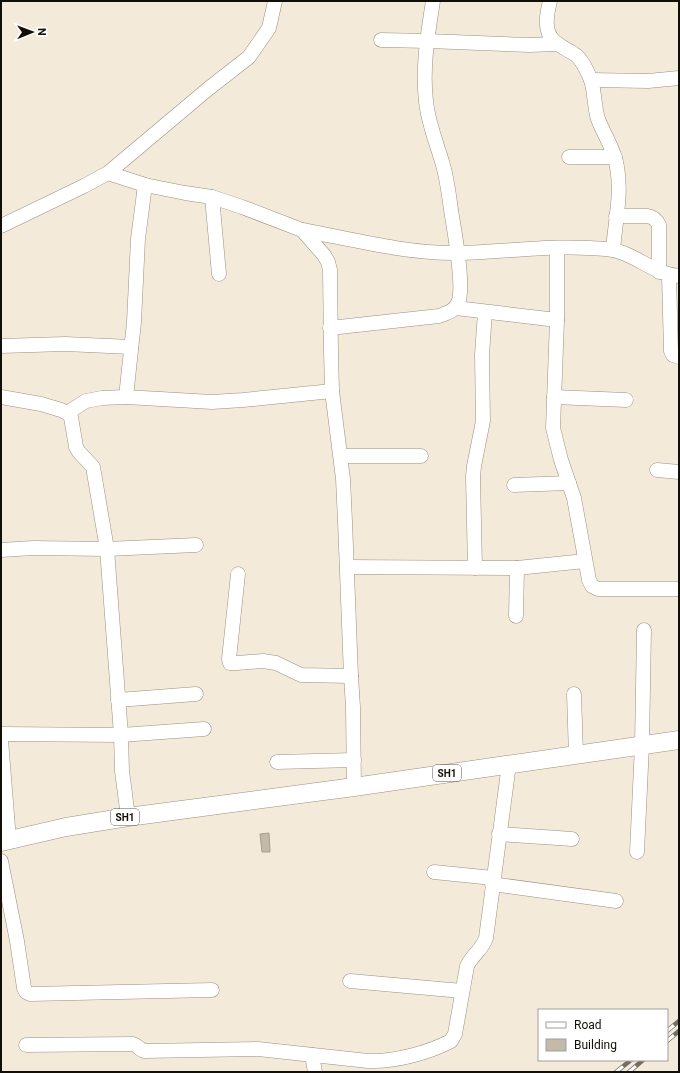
<svg xmlns="http://www.w3.org/2000/svg" width="680" height="1073" font-family="Roboto,sans-serif">
	<style>
		.building { fill: #c4baaa; stroke: #a69d8d }
		.lines { fill: none; stroke-linecap: round; stroke-linejoin: round }
		.minor-casing { stroke: #999080; stroke-width: 15 }
		.major-casing { stroke: #999080; stroke-width: 19 }
		.minor { stroke: #fff; stroke-width: 14 }
		.major { stroke: #fff; stroke-width: 18 }
		.rail-casing { stroke: #736d62; stroke-width: 4.5 }
		.rail { stroke: #fff; stroke-width: 3; stroke-dasharray: 9; stroke-linecap: butt }
		.labels { text-anchor: middle; dominant-baseline: central; stroke-width: 3.5; stroke-linejoin: round; paint-order: stroke }
		.shield { fill: #fff; stroke: #595753; stroke-width: 1 }
		.shield-label { font-size: 10px; font-weight: bold; fill: #120f09 }
	</style>
	<rect width="100%" height="100%" fill="#f4ead9"/>
	<!-- building -->
	<polygon class="building" points="269,833 270,852 262,852 260,834"/>
	<g class="lines">
		<!-- minor casing -->
		<g class="minor-casing">
			<g id="minor">
				<path d="M 550,1 C 548,9 546,17 547,25 C 548,44 564,46 577,56 C 583,61 588,73 591,80 C 595,93 594,106 598,119 C 604,135 615,150 617,167 C 622,194 615,223 613,250"/>
				<polyline points="381,40 428,41 530,45 556,44"/>
				<polyline points="591,80 648,81 679,78"/>
				<polyline points="569,157 615,157"/>
				<polyline points="108,173 145,185 185,193 212,197 242,207 302,230 324,255 328,262 330,270 331,351 332,391 343,479 345,521 351,676 353,707 354,787"/>
				<polyline points="212,197 219,274"/>
				<path d="M 616,216 L 647,216 C 653,217 656,219 659,225 L 659,272"/>
				<polyline points="1,226 84,186 108,173 208,89 249,57 269,28 275,1"/>
				<path d="M 302,230 C 351,239 408,254 458,253 C 507,252 557,244 606,249 C 633,251 652,274 679,276"/>
				<polyline points="557,248 557,320 553,428 561,460 574,498 589,580 592,586 598,589 679,589"/>
				<polyline points="669,275 671,351 673,355 679,357"/>
				<polyline points="456,308 557,320"/>
				<path d="M 330,328 L 439,316 C 447,313 455,311 458,303 C 465,288 454,229 451,210 C 449,195 447,179 443,165 C 437,144 428,123 426,101 C 422,68 428,33 433,1"/>
				<polyline points="1,346 65,344 131,347"/>
				<polyline points="1,397 41,404 61,410 67,413 71,417 76,447 79,452 93,467 107,549 121,735 122,771 128,817"/>
				<polyline points="126,397 134,322 138,239 145,185"/>
				<polyline points="554,397 626,400"/>
				<polyline points="67,413 86,401 102,398 126,397 212,402 243,400 332,391"/>
				<polyline points="341,456 421,456"/>
				<polyline points="657,470 679,472"/>
				<polyline points="514,485 569,483"/>
				<polyline points="1,550 33,548 107,549 196,545"/>
				<polyline points="347,567 517,568 516,616"/>
				<polyline points="475,568 473,477 474,466 483,421 482,355 485,312"/>
				<polyline points="517,568 585,561"/>
				<polyline points="238,574 229,659 230,663 237,663 263,661 276,663 301,675 351,676"/>
				<polyline points="574,694 576,755"/>
				<polyline points="118,700 196,694"/>
				<polyline points="1,734 121,735 204,729"/>
				<polyline points="1,740 9,840"/>
				<polyline points="277,762 354,760"/>
				<polyline points="499,834 572,839"/>
				<polyline points="637,852 642,745 644,630"/>
				<polyline points="1,861 17,941 24,988 26,992 30,994 212,990"/>
				<polyline points="434,872 493,878"/>
				<polyline points="492,884 616,901"/>
				<polyline points="350,981 462,991"/>
				<path d="M 26,1045 L 133,1044 C 138,1045 139,1050 145,1051 L 258,1049 L 368,1061 C 394,1062 428,1053 451,1041 L 455,1034 L 467,966 C 472,955 482,950 486,938 L 509,764"/>
				<polyline points="312,1055 315,1072"/>
			</g>
		</g>
		<!-- major casing -->
		<g class="major-casing">
			<polyline id="major" points="1,842 66,827 128,817 354,787 679,740"/>
		</g>
		<!-- minor -->
		<use href="#minor" class="minor"/>
		<!-- major -->
		<use href="#major" class="major"/>
		<!-- rail casing -->
		<g class="rail-casing">
			<g id="rail">
				<polyline points="667,1031 679,1021"/>
				<polyline points="667,1041 679,1031"/>
				<polyline points="616,1072 631,1060"/>
				<polyline points="629,1072 643,1060"/>
			</g>
		</g>
		<!-- rail -->
		<use href="#rail" class="rail"/>
	</g>
	<g class="labels">
		<!-- shield labels -->
		<g class="shield">
			<rect x="433" y="765" width="28" height="16" rx="3"/>
			<rect x="111" y="809" width="28" height="16" rx="3"/>
		</g>
		<g class="shield-label">
			<text x="447" y="773">SH1</text>
			<text x="125" y="817">SH1</text>
		</g>
	</g>
	<!-- border -->
	<rect width="680" height="1073" fill="none" stroke="#120f09" stroke-width="4"/>
	<!-- legend -->
	<rect x="538" y="1009" width="130" height="52" fill="#ffffff" stroke="#a09f9d"/>
	<rect x="546" y="1022" width="20" height="6" fill="#ffffff" stroke="#a09f9d"/>
	<text x="574" y="1029" font-size="12" fill="#120f09">Road</text>
	<rect x="546" y="1039" width="20" height="12" fill="#c4baaa" stroke="#a09f9d"/>
	<text x="574" y="1049" font-size="12" fill="#120f09">Building</text>
	<!-- north arrow -->
	<g transform="translate(32 32) rotate(89)" stroke="#ffffff" stroke-width="3" paint-order="stroke">
	<path d="M0-3L7 15L0 10L-7 15Z" fill="#120f09"/>
	<text y="-6" font-size="11" font-weight="bold" text-anchor="middle" fill="#120f09">N</text>
	</g>
</svg>
